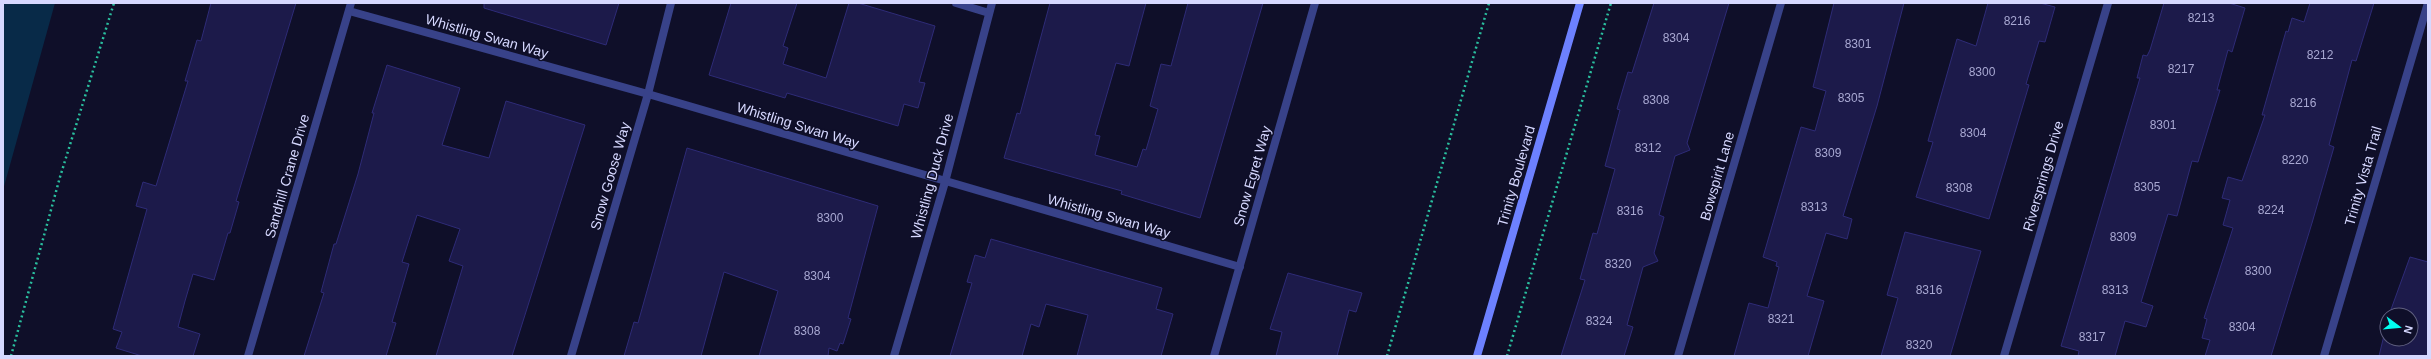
<svg xmlns="http://www.w3.org/2000/svg" width="2431" height="359" font-family="Arial,sans-serif">
	<style>
		.water { fill: #082a48 }
		.building { fill: #1c1a4a; stroke: #2e2b77 }
		.lines { fill: none; stroke-linecap: round; stroke-linejoin: round }
		.path { stroke: #2abf9f; stroke-width: 2.5; stroke-dasharray: 2 3; stroke-linecap: butt }
		.service { stroke: #384289; stroke-width: 8 }
		.minor { stroke: #384289; stroke-width: 8 }
		.secondary { stroke: #6d81ff; stroke-width: 8 }
		.labels { text-anchor: middle; dominant-baseline: central; stroke-width: 3; stroke-linejoin: round; paint-order: stroke }
		.number-label { font-size: 12px; fill: #a8a8d2 }
		.street-label { font-size: 14px; fill: #d6d8ff; stroke: #0f0f29 }
	</style>
	<rect width="100%" height="100%" fill="#0f0f29"/>
	<!-- water -->
	<polygon class="water" points="3,3 55,3 3,190"/>
	<!-- building -->
	<g class="building">
		<polygon points="211,3 296,3 236,201 239,202 230,233 228,233 214,280 193,274 185,301 178,327 200,334 193,356 142,356 116,348 122,332 113,329 147,209 136,206 143,182 156,186 188,81 185,81 197,40 201,41"/>
		<polygon points="484,3 619,3 606,45 484,8"/>
		<polygon points="731,3 797,3 783,46 788,48 783,64 826,78 849,3 858,3 935,26 919,82 925,83 918,108 904,104 898,126 787,93 785,98 709,75"/>
		<polygon points="1050,3 1146,3 1129,66 1116,63 1095,135 1100,136 1095,155 1137,167 1143,149 1146,150 1158,109 1150,106 1161,64 1171,66 1188,3 1263,3 1200,218 1121,194 1122,191 1004,158 1017,113 1020,114"/>
		<polygon points="1654,3 1729,3 1687,143 1690,150 1675,156 1659,215 1664,217 1654,253 1658,261 1643,267 1627,325 1633,327 1624,356 1561,356 1585,280 1580,279 1593,233 1597,234 1615,169 1605,166 1620,110 1617,109 1628,72 1632,73"/>
		<polygon points="1834,3 1904,3 1877,106 1843,216 1852,219 1847,239 1826,233 1807,296 1824,301 1808,356 1734,356 1749,303 1768,308 1779,267 1776,266 1777,262 1763,257 1801,127 1815,131 1826,91 1813,87"/>
		<polygon points="1988,3 2040,3 2055,7 2045,42 2039,41 2026,84 2029,85 1989,219 1916,197 1933,142 1928,141 1957,39 1976,46"/>
		<polygon points="2164,3 2229,3 2245,8 2232,52 2228,50 2217,90 2220,90 2198,162 2192,161 2177,216 2168,214 2141,302 2153,306 2146,327 2125,321 2115,356 2078,356 2079,351 2061,346 2140,78 2137,78 2143,55 2147,56 2150,50"/>
		<polygon points="2310,3 2374,3 2356,61 2352,60 2329,145 2334,147 2312,223 2271,356 2205,356 2210,340 2202,338 2207,319 2204,318 2233,228 2223,225 2230,200 2222,198 2228,177 2242,181 2265,115 2262,115 2286,31 2288,32 2292,18 2304,22"/>
		<polygon points="387,65 460,88 442,145 489,158 506,101 585,125 512,356 436,356 463,266 449,261 460,229 417,215 402,262 409,264 392,322 396,323 386,356 304,356 324,293 321,292 334,244 336,244 358,174 374,113 372,113"/>
		<polygon points="687,148 878,206 848,318 851,319 843,344 840,343 837,351 829,348 828,356 759,356 778,291 724,272 701,356 624,356 634,322 638,323"/>
		<polygon points="1905,232 1981,251 1950,356 1881,356 1898,298 1887,295"/>
		<polygon points="991,239 1162,288 1156,309 1173,314 1161,356 1077,356 1088,315 1046,304 1039,327 1031,324 1022,356 950,356 972,283 967,282 975,255 985,258"/>
		<polygon points="2410,257 2428,262 2428,356 2379,356 2387,323 2387,339 2411,339 2411,315 2389,315"/>
		<polygon points="1288,273 1362,293 1356,312 1349,310 1337,356 1276,356 1282,332 1270,329"/>
	</g>
	<g class="lines">
		<!-- path -->
		<g class="path">
			<polyline points="11,356 60,177 114,3"/>
			<polyline points="1387,356 1489,3"/>
			<polyline points="1507,356 1611,3"/>
		</g>
		<!-- service -->
		<polyline class="service" points="956,3 989,13"/>
		<!-- minor -->
		<g class="minor">
			<polyline points="349,11 648,94 1240,267"/>
			<polyline points="248,356 351,3"/>
			<polyline points="571,356 648,94 671,3"/>
			<polyline points="894,356 945,182 992,3"/>
			<polyline points="1214,356 1315,3"/>
			<polyline points="1678,356 1781,3"/>
			<polyline points="2004,356 2108,3"/>
			<polyline points="2324,356 2428,3"/>
		</g>
		<!-- secondary -->
		<polyline class="secondary" points="1477,356 1580,3"/>
	</g>
	<g class="labels">
		<!-- number labels -->
		<g class="number-label">
			<text x="2201" y="18">8213</text>
			<text x="2017" y="21">8216</text>
			<text x="1676" y="38">8304</text>
			<text x="1858" y="44">8301</text>
			<text x="2320" y="55">8212</text>
			<text x="2181" y="69">8217</text>
			<text x="1982" y="72">8300</text>
			<text x="1851" y="98">8305</text>
			<text x="1656" y="100">8308</text>
			<text x="2303" y="103">8216</text>
			<text x="2163" y="125">8301</text>
			<text x="1973" y="133">8304</text>
			<text x="1648" y="148">8312</text>
			<text x="1828" y="153">8309</text>
			<text x="2295" y="160">8220</text>
			<text x="2147" y="187">8305</text>
			<text x="1959" y="188">8308</text>
			<text x="1814" y="207">8313</text>
			<text x="2271" y="210">8224</text>
			<text x="1630" y="211">8316</text>
			<text x="830" y="218">8300</text>
			<text x="2123" y="237">8309</text>
			<text x="1618" y="264">8320</text>
			<text x="2258" y="271">8300</text>
			<text x="817" y="276">8304</text>
			<text x="1929" y="290">8316</text>
			<text x="2115" y="290">8313</text>
			<text x="1781" y="319">8321</text>
			<text x="1599" y="321">8324</text>
			<text x="2242" y="327">8304</text>
			<text x="807" y="331">8308</text>
			<text x="2092" y="337">8317</text>
			<text x="1919" y="345">8320</text>
		</g>
		<!-- street labels -->
		<g class="street-label">
			<text transform="translate(487 36) rotate(16)">Whistling Swan Way</text>
			<text transform="translate(798 125) rotate(17)">Whistling Swan Way</text>
			<text transform="translate(287 176) rotate(-74)">Sandhill Crane Drive</text>
			<text transform="translate(610 176) rotate(-74)">Snow Goose Way</text>
			<text transform="translate(932 176) rotate(-75)">Whistling Duck Drive</text>
			<text transform="translate(1252 176) rotate(-74)">Snow Egret Way</text>
			<text transform="translate(1516 176) rotate(-74)">Trinity Boulevard</text>
			<text transform="translate(1717 176) rotate(-74)">Bowspirit Lane</text>
			<text transform="translate(2043 176) rotate(-74)">Riversprings Drive</text>
			<text transform="translate(2363 176) rotate(-74)">Trinity Vista Trail</text>
			<text transform="translate(1109 216) rotate(16)">Whistling Swan Way</text>
		</g>
	</g>
	<!-- border -->
	<rect width="2431" height="359" fill="none" stroke="#d6d8ff" stroke-width="8"/>
	<!-- north arrow -->
	<g transform="translate(2399 327) rotate(106)"><circle r="19" fill="#0f0f29" stroke="#5f5f7f"/>
	<path d="M0-3L7 15L0 10L-7 15Z" fill="#02fff1"/>
	<text y="-6" font-size="11" font-weight="bold" text-anchor="middle" fill="#d6d8ff">N</text>
	</g>
</svg>
